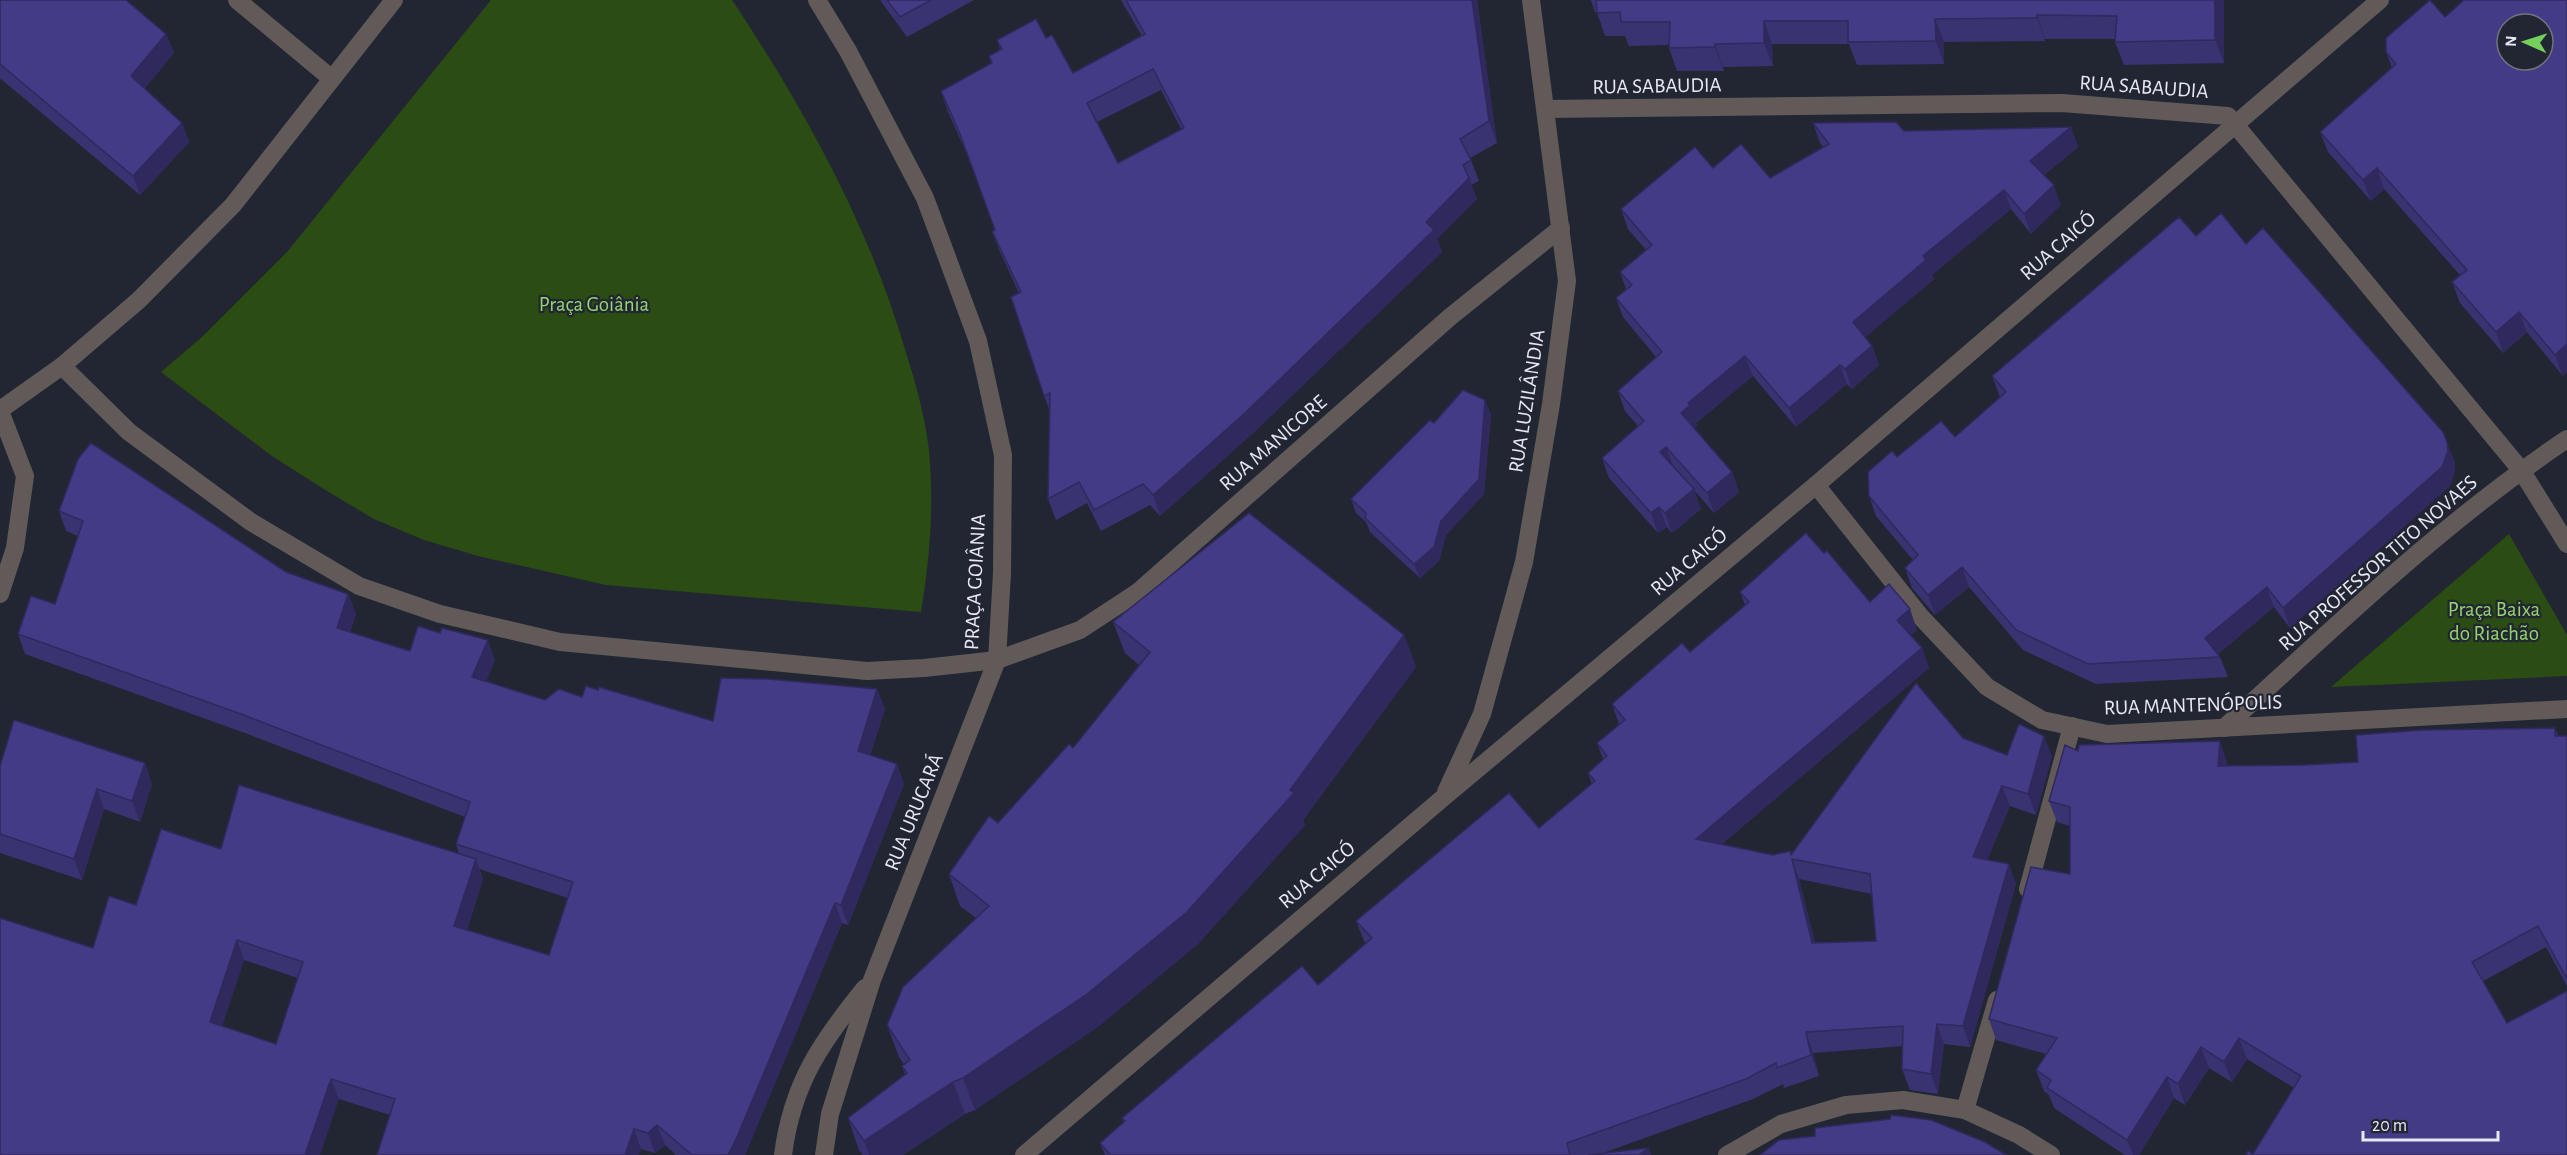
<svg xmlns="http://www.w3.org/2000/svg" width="2567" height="1155" font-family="'Alegreya Sans',sans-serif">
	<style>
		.green { fill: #2b4c13 }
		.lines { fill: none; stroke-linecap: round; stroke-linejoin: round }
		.lane { stroke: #625a58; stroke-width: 18 }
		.street { stroke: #625a58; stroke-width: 18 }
		.wall { fill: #3a3372; fill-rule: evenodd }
		.shaded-wall { fill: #2f295d }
		.building { fill: #433b85; stroke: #2f295d; stroke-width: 1.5; fill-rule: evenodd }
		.labels { text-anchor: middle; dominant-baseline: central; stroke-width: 4.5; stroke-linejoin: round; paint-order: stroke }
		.street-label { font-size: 21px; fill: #e6e9f2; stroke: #222633 }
		.park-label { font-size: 21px; fill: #94d36d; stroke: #222633 }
	</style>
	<rect width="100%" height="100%" fill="#222633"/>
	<!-- green -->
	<g class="green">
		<path d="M 491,0 L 732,0 C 804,108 870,227 906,353 C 916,384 925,417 929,450 C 934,505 930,558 921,612 L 606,585 L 478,556 L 424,540 L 374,519 L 327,491 L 272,456 L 161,372 L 202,337 L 287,252 Z"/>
		<polygon points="2509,534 2567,635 2567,676 2331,687"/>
	</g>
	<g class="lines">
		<!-- lane -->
		<g class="lane">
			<polyline points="2028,889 2072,726"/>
			<polyline points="1965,1110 1997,1000"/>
		</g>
		<!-- street -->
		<g class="street">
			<polyline points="237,0 332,79"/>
			<polyline points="817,0 848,51 925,198 978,341 1003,455 1002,573 997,660 872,980 830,1114 824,1155"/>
			<polyline points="1546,109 2062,103 2228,116 2521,470 2567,544"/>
			<polyline points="62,366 129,432 251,522 359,586 440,614 560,642 867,671 924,668 997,660 1080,630 1138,592 1450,317 1561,228"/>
			<polyline points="0,410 62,366 139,300 233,205 394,0"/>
			<polyline points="0,411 25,476 15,548 0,594"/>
			<polyline points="1816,485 1921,617 1987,687 2042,720 2107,734 2567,709"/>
			<path d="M 2224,728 C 2335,627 2443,522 2567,439"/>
			<polyline points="1446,792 1482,714 1524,562 1551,404 1567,281 1531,0"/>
			<path d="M 783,1155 C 792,1084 821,1042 865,988"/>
			<polyline points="1024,1155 1444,797 1816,485 2380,0"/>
			<polyline points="1727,1155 1781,1124 1846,1105 1903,1100 1965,1110 2019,1135 2051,1155"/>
		</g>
	</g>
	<!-- wall -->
	<g class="wall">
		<polygon points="0,0 166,34 174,53 145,88 182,123 189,142 140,195 1,79 0,80"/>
		<polygon points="880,0 974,0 907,37"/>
		<path d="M 1121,0 L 1477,0 L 1497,143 L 1470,158 L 1479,181 L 1471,185 L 1477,199 L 1437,239 L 1442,252 L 1252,434 L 1160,516 L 1150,505 L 1101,531 L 1087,503 L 1056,520 L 1048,499 L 1050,411 L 1044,396 L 1019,293 L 1000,252 L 992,231 L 995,230 L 967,154 L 948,112 L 941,91 L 991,63 L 989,56 L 1000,49 L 997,40 L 1046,38 L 1073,73 L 1142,36 ZM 1161,90 L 1181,129 L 1118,163 L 1097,122 Z"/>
		<polygon points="1591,0 2224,0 2224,63 2124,65 2115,42 2115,39 2045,39 2045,41 1944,42 1944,64 1857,65 1849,44 1772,44 1773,66 1723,67 1724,71 1677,71 1669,48 1669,45 1629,46 1625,36 1605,36 1597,12 1595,12"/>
		<polygon points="2430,0 2563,376 2527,332 2503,353 2460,303 2452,282 2460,275 2384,189 2371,201 2328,152 2320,132 2392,68 2386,52"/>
		<polygon points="1813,123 1904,131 2071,127 2078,147 2044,175 2061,205 2031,234 2011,209 1932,275 1934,279 1865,337 1872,346 1879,365 1852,389 1847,384 1796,427 1753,376 1696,423 1697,425 1694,428 1732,472 1739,492 1714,513 1694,490 1701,509 1672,533 1667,527 1658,533 1609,478 1602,458 1638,426 1625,411 1618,391 1656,357 1623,317 1616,298 1626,289 1620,272 1646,250 1628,229 1621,209 1713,168 1770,178 1823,147 1820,143"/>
		<polygon points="2196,236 2246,244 2455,462 2455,471 2450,486 2290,628 2274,607 2218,654 2220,657 2228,677 2096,684 2023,650 1969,587 1935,615 1912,588 1905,568 1913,560 1876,516 1869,496 1897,457 1955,437 2000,397 1992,376"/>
		<polygon points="1491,414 1484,494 1446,535 1439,561 1420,578 1370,532 1366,522 1356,513 1351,499 1434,423"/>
		<path d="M 59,511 L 286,572 L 348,594 L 356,614 L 350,632 L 410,651 L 495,660 L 486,681 L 545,700 L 582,697 L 598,690 L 713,721 L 877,689 L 885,709 L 870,755 L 897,764 L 904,784 L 848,925 L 842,923 L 745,1155 L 676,1155 L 665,1145 L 655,1153 L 641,1149 L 390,1115 L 339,1099 L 93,948 L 136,905 L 221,849 L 459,854 L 456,844 L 465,817 L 245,733 L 25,654 L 18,634 L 55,604 L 78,536 L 66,531 ZM 479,869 L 568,898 L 549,955 L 467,930 L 483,879 ZM 244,960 L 298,978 L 276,1044 L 222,1026 Z"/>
		<path d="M 1824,553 L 1870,602 L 1917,630 L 1911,635 L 1922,648 L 1929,668 L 1722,844 L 1773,855 L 1791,854 L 1963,738 L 2007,755 L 2052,756 L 2036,815 L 2010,806 L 1987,860 L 2016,884 L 1970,1047 L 1944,1044 L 1938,1094 L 1910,1090 L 1902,1069 L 1903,1046 L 1813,1053 L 1819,1076 L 1784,1088 L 1783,1084 L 1753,1099 L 1603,1153 L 1648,1148 L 1651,1155 L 1105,1155 L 1100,1143 L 1124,1123 L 1122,1118 L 1318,985 L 1366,944 L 1364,941 L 1356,921 L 1539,828 L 1592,784 L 1588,773 L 1603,759 L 1597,743 L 1619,724 L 1612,704 L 1690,652 L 1745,605 L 1740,592 ZM 1799,879 L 1872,894 L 1876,941 L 1815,943 Z"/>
		<polygon points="1113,622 1404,635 1416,667 1303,820 1305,825 1198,944 1099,1026 975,1110 965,1114 903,1155 863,1155 859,1150 848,1118 905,1075 902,1066 904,1064 899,1057 887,1025 976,918 960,906 949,874 998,823 1073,748 1139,665 1125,653"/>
		<polygon points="2555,728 2558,736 2567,736 2567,986 2546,947 2483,981 2567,1155 2253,1154 2294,1088 2247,1059 2232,1082 2209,1068 2185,1105 2174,1098 2139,1155 2125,1155 2054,1108 2049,1095 2044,1091 2036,1070 2046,1054 1996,1040 1989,1019 2070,874 2070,826 2057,822 2049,801 2078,751 2227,762 2227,765 2305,765 2358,762"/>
		<polygon points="145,763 152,784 140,822 104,809 82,880 0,853 0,766"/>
	</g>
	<!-- shaded-wall -->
	<g class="shaded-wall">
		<polygon points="1472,0 1477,0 1497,143 1489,121"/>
		<polygon points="2215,0 2224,0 2224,63 2215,40"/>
		<polygon points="2037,15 2045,39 2045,41 2037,18"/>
		<polygon points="1935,19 1944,42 1944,64 1936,41"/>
		<polygon points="1764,21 1772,44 1773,66 1764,43"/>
		<polygon points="166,34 174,53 139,95 131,76"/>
		<polygon points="1715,44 1723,67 1724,71 1715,47"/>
		<polygon points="182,123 189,142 140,195 133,176"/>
		<polygon points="2071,127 2078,147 2037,180 2030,161"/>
		<polygon points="2377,168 2384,189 2371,201 2363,180"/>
		<polygon points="1469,178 1477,199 1437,239 1442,252 1252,434 1160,516 1153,495"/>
		<polygon points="2054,185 2061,205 2031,234 2024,214"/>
		<polygon points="2004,190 2011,209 1932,275 1934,279 1860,342 1853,322 1923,256"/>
		<polygon points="2519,312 2527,332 2503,353 2496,332"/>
		<polygon points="2567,344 2567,372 2563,376 2555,355"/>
		<polygon points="1872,346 1879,365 1852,389 1845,369"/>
		<polygon points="1745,356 1753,376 1696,423 1697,425 1689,433 1681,413 1688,403"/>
		<polygon points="1840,365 1847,384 1796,427 1789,408"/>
		<polygon points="1485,400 1491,414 1484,494 1446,535 1439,561 1420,578 1414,564 1441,521"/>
		<polygon points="2447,442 2455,462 2455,471 2450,486 2290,628 2283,608"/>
		<polygon points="1666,447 1673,466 1660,452"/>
		<polygon points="1732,472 1739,492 1714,513 1707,493"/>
		<polygon points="1694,489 1701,509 1672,533 1665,513"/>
		<polygon points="1659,507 1667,527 1658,533 1651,513"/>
		<polygon points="1962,567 1969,587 1935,615 1928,595"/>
		<polygon points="2267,587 2274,607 2213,658 2205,638"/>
		<polygon points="348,594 356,614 345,648 337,628"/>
		<polygon points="1910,609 1917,630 1905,640 1897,620"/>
		<polygon points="1404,635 1416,667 1303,820 1305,825 1198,944 1099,1026 975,1110 963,1078 1290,790"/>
		<polygon points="488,640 495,660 480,697 472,677"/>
		<polygon points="1922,648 1929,668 1704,859 1696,839"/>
		<polygon points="877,689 885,709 865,771 858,751"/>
		<polygon points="2044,736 2052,756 2036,815 2028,794"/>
		<polygon points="2220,741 2227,762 2226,786 2218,766"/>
		<polygon points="145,763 152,784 140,822 132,801"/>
		<polygon points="897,764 904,784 848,925 841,905"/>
		<polygon points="2002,786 2010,806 1980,877 1973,857"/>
		<polygon points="97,789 104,809 82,880 74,859"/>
		<polygon points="476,859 483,879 462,946 454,926"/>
		<polygon points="1792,859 1799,879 1820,963 1812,943"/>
		<polygon points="2009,864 2016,884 1970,1047 1963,1026"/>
		<polygon points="835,903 842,923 745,1155 728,1155"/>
		<polygon points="237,940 244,960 217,1042 210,1022"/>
		<polygon points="1937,1024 1944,1044 1938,1094 1931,1074"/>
		<polygon points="1806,1032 1813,1053 1819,1076 1811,1055"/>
		<polygon points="2239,1038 2247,1059 2232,1082 2224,1062"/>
		<polygon points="2201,1047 2209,1068 2185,1105 2178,1084"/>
		<polygon points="2167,1077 2174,1098 2139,1155 2133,1155 2127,1140"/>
		<polygon points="331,1079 339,1099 320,1155 305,1155"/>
		<polygon points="953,1082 965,1114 903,1155 869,1155 864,1141"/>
		<polygon points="657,1125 665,1145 655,1153 648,1133"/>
		<polygon points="634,1129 641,1149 639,1155 625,1155"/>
		<polygon points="1648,1148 1651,1155 1639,1155"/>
	</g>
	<!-- building -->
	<g class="building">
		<polygon points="0,0 126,0 166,34 131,76 182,123 133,176 0,64"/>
		<polygon points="887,0 931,0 900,17"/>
		<path d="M 1126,0 L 1472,0 L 1489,121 L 1460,139 L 1471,160 L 1463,165 L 1469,178 L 1426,222 L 1434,230 L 1245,413 L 1153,495 L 1143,484 L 1094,510 L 1079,482 L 1048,499 L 1050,393 L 1044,396 L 1011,297 L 1021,292 L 992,231 L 995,230 L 960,134 L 941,91 L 992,63 L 989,56 L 1002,49 L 997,40 L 1036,19 L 1046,38 L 1052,35 L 1073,73 L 1145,34 ZM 1153,69 L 1184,128 L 1118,163 L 1087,103 Z"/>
		<polygon points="1596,0 2215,0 2215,40 2115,42 2117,16 2037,15 2037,18 1935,19 1936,41 1848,42 1848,21 1764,21 1764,43 1715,44 1715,47 1669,48 1670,22 1621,22 1620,12 1597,13"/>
		<path d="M 2430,0 L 2445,17 L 2464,0 L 2567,0 L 2567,344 L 2555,355 L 2519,312 L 2496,332 L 2452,282 L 2467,270 L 2377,168 L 2363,180 L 2320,132 L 2396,64 L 2386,52 L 2386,38 ZM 2507,24 L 2543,24 L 2543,60 L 2507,60 Z"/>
		<polygon points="1896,122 1904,131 2071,127 2030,161 2054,185 2024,214 2004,190 1923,256 1926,260 1853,322 1872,346 1845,369 1840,365 1789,408 1745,356 1688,403 1690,405 1681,413 1732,472 1707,493 1666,447 1660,452 1694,489 1665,513 1659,507 1651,513 1602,458 1644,421 1618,391 1662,352 1616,298 1632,285 1620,272 1652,245 1621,209 1695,147 1713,168 1741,144 1770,178 1829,144 1813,123"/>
		<polygon points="2221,213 2246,244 2263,228 2443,432 2447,442 2448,451 2442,467 2283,608 2267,587 2205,638 2220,657 2088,664 2016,630 1962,567 1928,595 1905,568 1918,555 1869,496 1868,472 1892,451 1897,457 1941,421 1955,437 2006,392 1992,376 2179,217 2196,236"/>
		<polygon points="1463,390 1485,400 1479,479 1441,521 1434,547 1414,564 1365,518 1366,513 1351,499 1430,420 1434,423"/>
		<path d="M 91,443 L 286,572 L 348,594 L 337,628 L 410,651 L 418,626 L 440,633 L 442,628 L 488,640 L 472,677 L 545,700 L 559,689 L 582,697 L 586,686 L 598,690 L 599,687 L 713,721 L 721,678 L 768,679 L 877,689 L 858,751 L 897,764 L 841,905 L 835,903 L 737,1137 L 728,1155 L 692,1155 L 657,1125 L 648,1133 L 634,1129 L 625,1155 L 377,1155 L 395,1099 L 331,1079 L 305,1155 L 0,1155 L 0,918 L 93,948 L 109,896 L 136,905 L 161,829 L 221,849 L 239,785 L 476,859 L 454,926 L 549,955 L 573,882 L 456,844 L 470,802 L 238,713 L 18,634 L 31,596 L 55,604 L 83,521 L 59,511 L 78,459 ZM 237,940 L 303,962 L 276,1044 L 210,1022 Z"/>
		<polygon points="1249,513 1404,635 1290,790 1294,793 1187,912 1087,994 963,1078 953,1082 864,1141 848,1118 907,1073 902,1066 910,1060 887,1025 903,987 989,906 949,874 989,816 998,823 1069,744 1073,748 1150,652 1113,622"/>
		<path d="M 1806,533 L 1824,553 L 1827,551 L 1870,602 L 1889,584 L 1910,609 L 1897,620 L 1922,648 L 1696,839 L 1773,855 L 1790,851 L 1791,855 L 1916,683 L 1963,738 L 2007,755 L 2019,724 L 2044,736 L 2028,794 L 2002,786 L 1973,857 L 2009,864 L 1963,1026 L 1937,1024 L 1931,1074 L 1902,1069 L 1903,1026 L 1806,1032 L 1811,1055 L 1777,1068 L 1776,1063 L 1746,1079 L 1567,1143 L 1570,1155 L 1111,1155 L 1100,1143 L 1125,1121 L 1122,1118 L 1302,966 L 1318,985 L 1372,938 L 1356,921 L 1509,793 L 1539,828 L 1595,781 L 1588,773 L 1607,756 L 1597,743 L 1625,720 L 1612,704 L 1682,643 L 1690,652 L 1749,602 L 1740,592 ZM 1792,859 L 1870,874 L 1876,941 L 1812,943 Z"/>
		<polygon points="14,720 145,763 132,801 97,789 74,859 0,834 0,766"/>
		<polygon points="2555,728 2555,736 2567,736 2567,979 2538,926 2472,962 2507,1023 2567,991 2567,1155 2246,1155 2248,1151 2253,1154 2301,1076 2239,1038 2224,1062 2201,1047 2178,1084 2167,1077 2127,1140 2047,1088 2051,1080 2036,1070 2057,1038 1989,1019 2031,867 2070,874 2070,807 2049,801 2065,745 2078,751 2079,745 2220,741 2218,766 2305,765 2358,762 2356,735 2422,730"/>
		<polygon points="1891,1115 1931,1120 1985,1142 2006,1155 1760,1155 1779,1140 1815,1136 1815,1128 1890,1119"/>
		<polygon points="1648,1148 1639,1155 1588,1155"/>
	</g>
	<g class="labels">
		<!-- street labels -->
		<g class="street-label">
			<text transform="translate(1657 86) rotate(-1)">RUA SABAUDIA</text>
			<text transform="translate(2144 87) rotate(4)">RUA SABAUDIA</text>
			<text transform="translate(2058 246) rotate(-41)">RUA CAICÓ</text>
			<text transform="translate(1527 401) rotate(-81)">RUA LUZILÂNDIA</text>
			<text transform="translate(1273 443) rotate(-41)">RUA MANICORE</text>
			<text transform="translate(1689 562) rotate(-40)">RUA CAICÓ</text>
			<text transform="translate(2378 563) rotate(-41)">RUA PROFESSOR TITO NOVAES</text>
			<text transform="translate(975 582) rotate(-87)">PRAÇA GOIÂNIA</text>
			<text transform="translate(2193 705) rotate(-2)">RUA MANTENÓPOLIS</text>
			<text transform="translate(914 812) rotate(-68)">RUA URUCARÁ</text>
			<text transform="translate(1317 875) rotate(-40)">RUA CAICÓ</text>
		</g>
		<!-- park labels -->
		<g class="park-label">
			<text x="594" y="304">Praça Goiânia</text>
			<text x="2494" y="609">Praça Baixa<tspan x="2494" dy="24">do Riachão</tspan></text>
		</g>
	</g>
	<!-- north arrow -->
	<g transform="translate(2525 42) rotate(273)"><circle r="28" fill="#222633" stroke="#70747f" stroke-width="1.5"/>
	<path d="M0-4.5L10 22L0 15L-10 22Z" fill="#74d25c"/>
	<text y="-9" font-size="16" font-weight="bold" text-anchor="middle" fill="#e6e9f2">N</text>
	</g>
	<!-- scale -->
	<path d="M2363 1131v9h135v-9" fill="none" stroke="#e6e9f2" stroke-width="3"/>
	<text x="2372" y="1131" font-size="18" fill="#e6e9f2" stroke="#222633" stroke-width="4.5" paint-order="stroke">20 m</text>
</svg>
